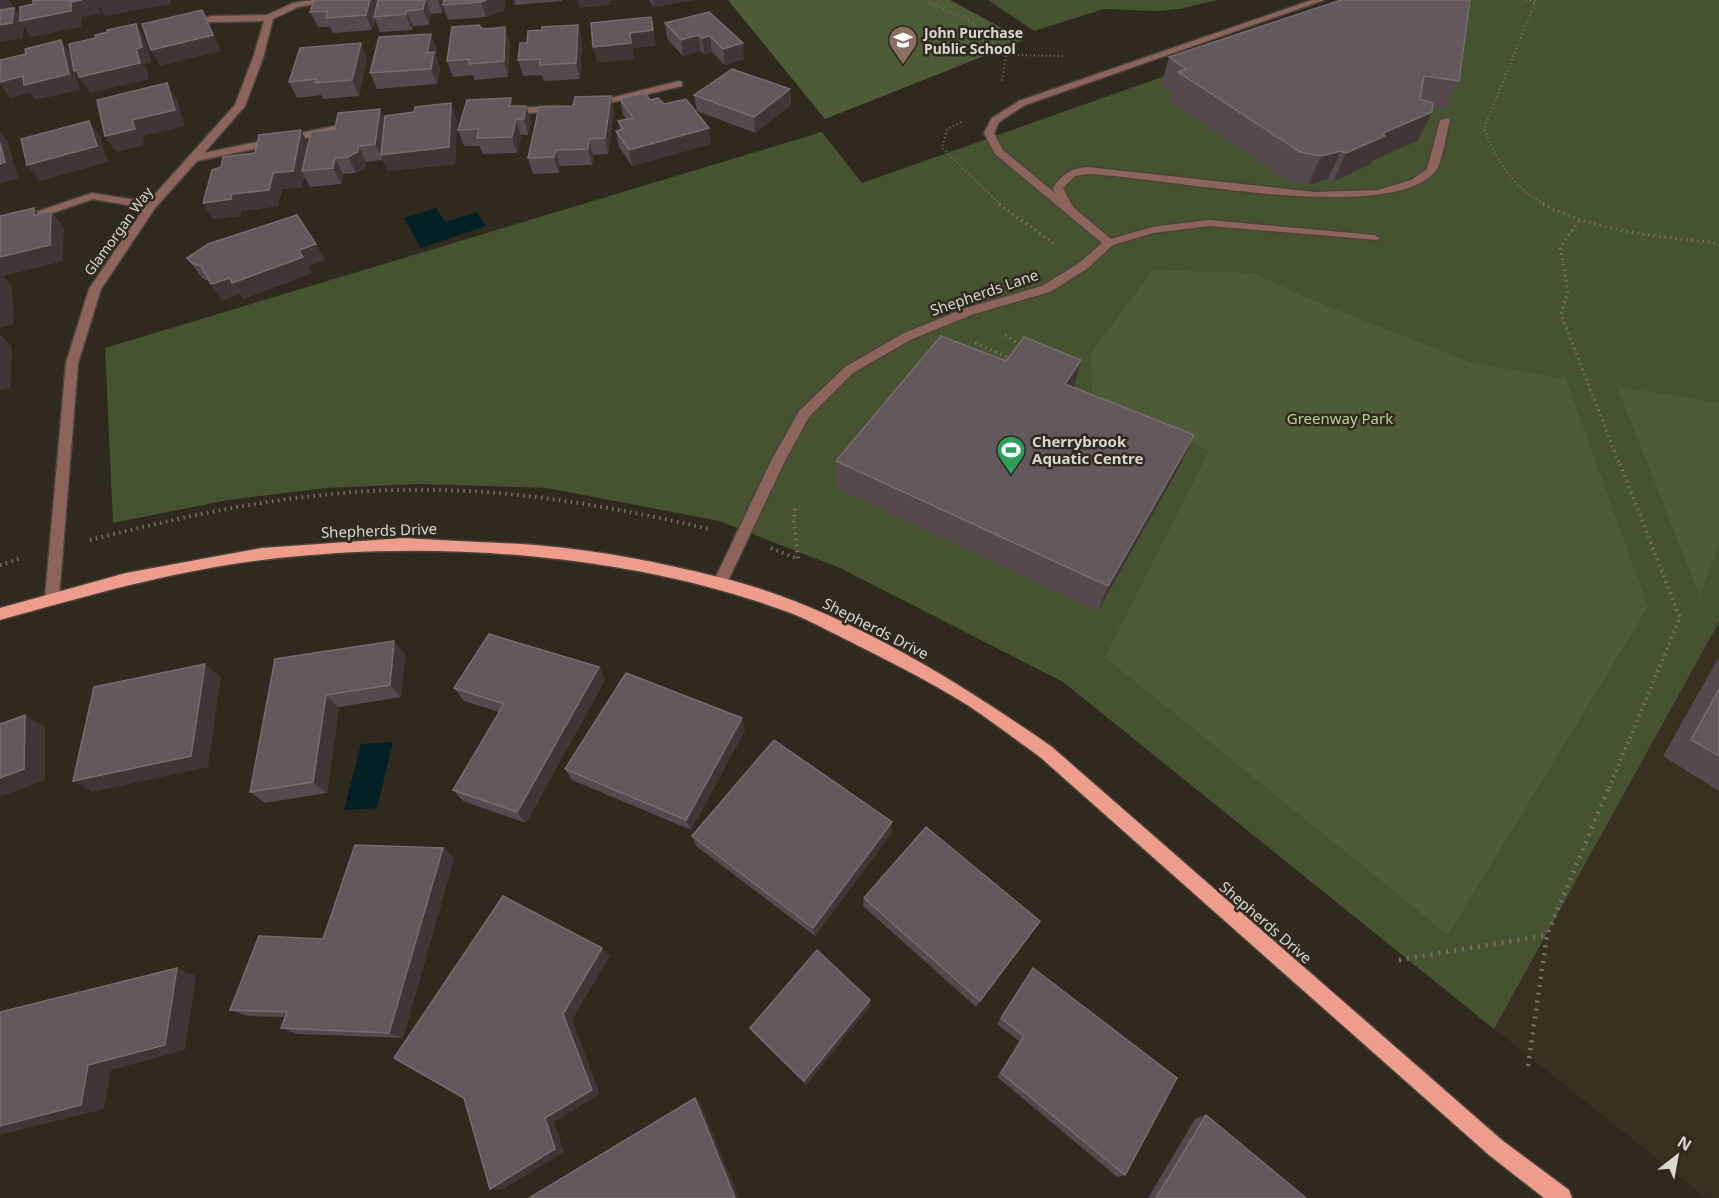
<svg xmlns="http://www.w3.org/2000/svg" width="1719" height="1198" font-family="'Noto Sans',sans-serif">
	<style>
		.commercial { fill: #383120 }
		.green { fill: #465331 }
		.forest { fill: #4d5b36 }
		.water { fill: #032024 }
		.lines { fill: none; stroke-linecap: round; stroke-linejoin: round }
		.minor-casing { stroke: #4a453a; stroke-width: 3 }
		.major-casing { stroke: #4a453a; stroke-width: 3 }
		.path-far3 { stroke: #767168; stroke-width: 2; stroke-dasharray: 1 3; stroke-linecap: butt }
		.path-far2 { stroke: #767168; stroke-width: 3; stroke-dasharray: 1.5 4; stroke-linecap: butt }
		.path-far1 { stroke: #767168; stroke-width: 4; stroke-dasharray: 1.5 4.5; stroke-linecap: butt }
		.path { stroke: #767168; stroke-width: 4.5; stroke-dasharray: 2 6; stroke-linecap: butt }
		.minor { fill: #8c645c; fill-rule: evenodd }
		.major { fill: #ee9c8c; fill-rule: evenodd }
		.wall { fill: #55494e }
		.shaded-wall { fill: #403635 }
		.building { fill: #63585c; stroke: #766c6e; stroke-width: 1.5 }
		.labels { text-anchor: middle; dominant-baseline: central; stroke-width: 5; stroke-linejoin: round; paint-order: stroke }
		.far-poi-label { font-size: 14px; font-weight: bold; fill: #dad6cf; stroke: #2f291e; text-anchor: start }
		.far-street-label { font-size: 14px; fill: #dad6cf; stroke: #2f291e }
		.street-label { font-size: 15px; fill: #dad6cf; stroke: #2f291e }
		.park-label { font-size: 15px; fill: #bad292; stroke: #2f291e }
		.poi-label { font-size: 15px; font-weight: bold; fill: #dad6cf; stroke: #2f291e; text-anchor: start }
	</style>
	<rect width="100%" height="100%" fill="#2f291e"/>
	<!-- commercial -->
	<polygon class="commercial" points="1719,622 1719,1198 1706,1198 1494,1029"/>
	<!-- green -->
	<g class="green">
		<polygon points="988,0 1217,0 1180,9 1157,11 1104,9 1034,31"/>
		<polygon points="1380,0 1719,0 1719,622 1494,1029 1063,682 840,568 719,521 547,488 418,484 326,488 228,500 113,523 105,348 822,132 862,183"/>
	</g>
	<!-- forest -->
	<g class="forest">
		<polygon points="728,0 950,0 1024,40 825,119"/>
		<polygon points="1153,270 1253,273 1309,299 1470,362 1566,379 1648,607 1448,935 1105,657 1209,451 1092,392 1091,353"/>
		<polygon points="1617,387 1719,403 1719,543 1700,596"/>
	</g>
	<!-- water -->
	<g class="water">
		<polygon points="436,208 445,222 477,212 486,226 421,248 404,218"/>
		<polygon points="393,742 377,808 344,810 361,744"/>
	</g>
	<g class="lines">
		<!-- minor casing -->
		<g class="minor-casing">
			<g id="minor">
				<polygon points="313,0 334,0 298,7 273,19 263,58 245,106 204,153 354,122 359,125 354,128 197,161 155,208 101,289 78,363 59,598 57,602 52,604 47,602 45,598 66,363 89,289 144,208 93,199 0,231 0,224 92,193 148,202 235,105 253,58 264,21 212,22 190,28 187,27 187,23 212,16 267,15 293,3"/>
				<path d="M 1312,0 L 1324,0 L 1025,105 L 999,122 L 994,133 L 1003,150 L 1055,193 L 1053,188 C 1062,175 1070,168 1087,167 L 1315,192 L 1378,190 L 1411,180 L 1427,169 L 1440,120 L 1448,118 L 1450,120 C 1447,131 1442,165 1435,172 C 1387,226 1160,176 1087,174 L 1075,176 L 1063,188 L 1073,207 L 1111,239 L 1152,227 L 1209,220 L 1374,235 L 1380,238 L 1378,240 L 1209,226 L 1153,233 L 1113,245 L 1087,269 L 1050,292 L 974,314 L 912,339 L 853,373 L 809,417 L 785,461 L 725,587 L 715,587 L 713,583 L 771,461 L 799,411 L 845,367 L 904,333 L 966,308 L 1042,286 L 1079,263 L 1102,243 L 995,154 L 984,133 L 992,118 L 1019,101 Z"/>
				<polygon points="679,81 682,82 682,86 592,107 587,104"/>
				<polygon points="560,106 565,109 563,111 509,114 504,111 509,108"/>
			</g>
		</g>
		<!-- major casing -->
		<g class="major-casing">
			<path id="major" d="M 404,538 C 448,541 492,542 535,545 C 596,550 659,562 718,577 C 836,605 953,678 1052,747 L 1503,1141 L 1569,1190 L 1572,1198 L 1544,1198 L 1489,1155 L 1040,757 C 1016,740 993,722 969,706 C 929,681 885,659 843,638 C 825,629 807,619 788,612 C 628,553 431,539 262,560 C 173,571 86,596 0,620 L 0,608 L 126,573 L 262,548 Z"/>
		</g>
		<!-- path-far3 -->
		<g class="path-far3">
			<polyline points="925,0 973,23 1006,55 1002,81"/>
			<polyline points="1526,0 1535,2"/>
			<path d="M 1536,0 L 1484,129 C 1498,162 1512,188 1546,205"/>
			<polyline points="1006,55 1065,56"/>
			<polyline points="961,122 947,129 942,148 1001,205"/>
		</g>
		<!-- path-far2 -->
		<g class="path-far2">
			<polyline points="999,204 1057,246"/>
			<path d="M 1543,204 C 1598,232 1658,237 1719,243"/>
			<polyline points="1579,221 1560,247 1568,291 1561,314 1619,463"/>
			<polyline points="1005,335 1023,347"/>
			<polyline points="975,343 1012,359"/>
		</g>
		<!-- path-far1 -->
		<g class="path-far1">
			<path d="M 90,540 C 203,511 319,487 436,490 C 529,491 620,509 710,529"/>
			<polyline points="771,548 798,559 794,523 795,506"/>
			<polyline points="0,565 22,558"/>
			<polyline points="1609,788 1680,618 1619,461"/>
		</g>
		<!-- path -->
		<g class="path">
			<polyline points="1399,960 1547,935"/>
			<polyline points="1528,1066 1547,935 1609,787"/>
		</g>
		<!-- minor -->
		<use href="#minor" class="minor"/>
		<!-- major -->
		<use href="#major" class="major"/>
	</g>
	<!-- wall -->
	<g class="wall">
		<polygon points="314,0 505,0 504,10 486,17 448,20 443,5 442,13 431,14 429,25 413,26 412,30 380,32 375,19 372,30 333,33 330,27 318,27 310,12"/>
		<polygon points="514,0 562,0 562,1 515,5"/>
		<polygon points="649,0 694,0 654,7"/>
		<polygon points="1341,0 1459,81 1444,110 1433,108 1418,141 1373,160 1371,164 1333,182 1328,179 1308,185 1289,181 1170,101 1172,93 1161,85 1169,57"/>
		<polygon points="709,12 744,59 725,65 712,52 704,54 701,51 683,56 667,39 665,23"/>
		<polygon points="578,25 582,41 580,79 544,81 542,75 523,76 518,60 527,43 542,30"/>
		<polygon points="483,29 510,43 508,77 474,80 473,75 453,77 447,61"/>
		<polygon points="361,43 367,59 359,96 323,99 321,95 297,98 289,82"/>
		<polygon points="437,49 436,56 440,68 437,84 377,89 370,73"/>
		<polygon points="790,89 791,105 755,133 697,111 694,95"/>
		<polygon points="611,96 614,112 608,154 593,155 592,165 560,166 559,173 533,174 528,158 573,106"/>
		<polygon points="511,98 513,106 526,106 531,122 528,135 521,135 517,153 483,154 479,146 464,146 458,130"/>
		<polygon points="620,99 650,100 664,104 711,144 632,166 619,147 616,131 620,130 618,121 626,119 623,115"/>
		<polygon points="457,119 455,164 388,171 382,158 382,160 366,162 365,168 356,173 343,174 341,184 310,187 304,176 302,187 282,189 278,206 242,211 240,216 213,219 203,203 221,167 255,153 308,145 335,129 385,120"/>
		<polygon points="187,258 325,260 308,266 312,273 243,299 240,294 222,300 209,281 203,279"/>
		<polygon points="1081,360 1074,388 1182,462 1098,611 837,488 836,461 1006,361"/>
		<polygon points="405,654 401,697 339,707 327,793 265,803 250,792 275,659"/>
		<polygon points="1719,657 1719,791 1663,756"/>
		<polygon points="599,667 605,680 526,823 463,801 453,790 499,712 464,701 454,688"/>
		<polygon points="745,730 691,830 572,780 565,769"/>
		<polygon points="892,832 815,936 696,846 692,836"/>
		<polygon points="443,848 454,858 403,1038 298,1034 281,1028 285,1017 248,1016 230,1010 323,939"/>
		<polygon points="864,898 1035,929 976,1007 863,906"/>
		<polygon points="1033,968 1125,1175 1117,1177 997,1077 1019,1041 997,1024"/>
		<polygon points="870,1000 870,1006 806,1085 753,1033 750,1028"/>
		<polygon points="1206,1115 1306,1198 1148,1198 1195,1119"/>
	</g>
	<!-- shaded-wall -->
	<g class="shaded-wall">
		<polygon points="0,0 9,0 13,6 10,23 14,8 23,20 71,2 82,0 170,0 171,4 105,16 99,6 100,14 81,17 81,27 31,37 24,27 23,38 0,42"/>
		<polygon points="370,0 379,0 374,17 375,19 372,30 366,15"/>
		<polygon points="425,0 426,0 431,14 429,25 423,9"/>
		<polygon points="438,0 444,0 442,13"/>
		<polygon points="486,0 505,0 504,10 486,17 481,2"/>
		<polygon points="577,0 619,0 609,1 610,5 579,8"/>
		<polygon points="653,0 694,0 654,7"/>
		<polygon points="202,10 210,25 221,51 160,66 151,50"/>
		<polygon points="407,11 413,26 412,30 406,14"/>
		<polygon points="136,24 145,39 152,63 145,64 149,79 90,93 76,73 80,90 36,100 30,93 10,98 0,84 0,82 61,40 72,56 77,70 136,49"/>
		<polygon points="578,25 582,41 580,79 576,63"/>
		<polygon points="505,27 510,43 508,77 504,61"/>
		<polygon points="653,30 656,46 633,48 634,59 597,63 593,47 630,33"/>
		<polygon points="431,34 437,49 436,56 440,68 437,84 431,69 427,53"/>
		<polygon points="698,35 701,51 683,56 681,40"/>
		<polygon points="710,36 712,52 704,54 702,38"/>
		<polygon points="361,43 367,59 359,96 352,80"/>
		<polygon points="743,43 744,59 725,65 723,49"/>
		<polygon points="167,83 177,99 185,126 143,136 145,145 116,152 105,136 132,120"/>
		<polygon points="790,89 791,105 755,133 754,117"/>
		<polygon points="611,96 614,112 608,154 605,138"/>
		<polygon points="511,98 516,114 509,106"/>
		<polygon points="451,103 457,119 455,164 388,171 375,144 380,109 387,125"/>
		<polygon points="526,106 531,122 528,135 524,119"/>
		<polygon points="1432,112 1418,141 1373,160 1371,164 1333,182 1346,153 1383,133"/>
		<polygon points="516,119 521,135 517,153 512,137"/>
		<polygon points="89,121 100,137 108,162 40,181 27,165"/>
		<polygon points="709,128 711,144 632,166 629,150"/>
		<polygon points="301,130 309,146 302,171 304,176 302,187 282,189 278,206 242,211 240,216 213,219 203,203 232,194 273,173"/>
		<polygon points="0,132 8,142 18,178 0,184"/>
		<polygon points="589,139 593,155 592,165 588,149"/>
		<polygon points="359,146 366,162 365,168 356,173 348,157"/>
		<polygon points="556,150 560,166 559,173 554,157"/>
		<polygon points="1341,151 1328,179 1308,185 1321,156"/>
		<polygon points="335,158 343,174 341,184 333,168"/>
		<polygon points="34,208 47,224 34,215"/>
		<polygon points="51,211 64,228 63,261 3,276 12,286 14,324 0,328 0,257"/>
		<polygon points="316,244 325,260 308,266 312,273 243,299 240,294 222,300 211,284"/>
		<polygon points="0,334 12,347 11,387 0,390"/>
		<polygon points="1081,360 1074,388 1065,384"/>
		<polygon points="1194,435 1182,462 1098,611 1108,586"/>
		<polygon points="394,641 405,654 401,697 390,685"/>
		<polygon points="205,664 221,677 208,767 92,792 73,781"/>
		<polygon points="599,667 605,680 526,823 517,812"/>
		<polygon points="326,695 339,707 327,793 313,782"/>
		<polygon points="25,715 45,727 45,780 0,797 0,778"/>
		<polygon points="742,718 745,730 691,830 686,820"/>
		<polygon points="892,822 892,832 815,936 813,928"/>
		<polygon points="443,848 454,858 403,1038 389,1033"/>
		<polygon points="1040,921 1035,929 976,1007 980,1001"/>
		<polygon points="602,948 610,956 572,1020 600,1094 554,1122 564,1152 502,1190 490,1189 545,1118 563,1014"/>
		<polygon points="177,968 196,976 185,1050 111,1070 104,1109 0,1135 0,1126 88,1065"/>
		<polygon points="870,1000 870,1006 806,1085 804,1081"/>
		<polygon points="695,1098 700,1102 739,1198 735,1198"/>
	</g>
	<!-- building -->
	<g class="building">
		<polygon points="33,0 82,0 71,2 71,11 20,21 20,7 33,4"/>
		<polygon points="314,0 370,0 366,15 326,18 328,11 310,12"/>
		<polygon points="378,0 425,0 423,9 407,11 406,14 374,17"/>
		<polygon points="444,0 486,0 481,2 443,5"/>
		<polygon points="1341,0 1470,0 1459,81 1424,76 1420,99 1433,103 1432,112 1383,133 1385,136 1346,153 1341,151 1321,156 1300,152 1178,72 1186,69 1169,57"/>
		<polygon points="14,8 12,23 0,25 0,10"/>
		<polygon points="202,10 213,35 151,50 142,24"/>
		<polygon points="709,12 743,43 723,49 710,36 702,38 698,35 681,40 665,23"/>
		<polygon points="651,17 653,30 630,33 631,43 593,47 591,23"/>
		<polygon points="136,24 142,47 136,49 140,63 79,77 77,70 74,71 69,44 96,38 95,35 108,32 107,30"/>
		<polygon points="479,25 483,29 505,27 504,61 469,64 469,59 447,61 452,27"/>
		<polygon points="578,25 576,63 540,65 540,59 518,60 520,43 527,43 528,31 542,30 542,27"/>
		<polygon points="431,34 427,53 434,52 431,69 370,73 379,37"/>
		<polygon points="61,40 69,74 24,85 23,76 0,82 0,60 26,54 25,49"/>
		<polygon points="361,43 352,80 315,83 317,79 289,82 300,48"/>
		<polygon points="732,69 790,89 754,117 694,95"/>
		<polygon points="167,83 175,110 132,120 135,129 105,136 97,100"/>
		<polygon points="645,93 650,100 658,98 664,104 686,99 709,128 629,150 616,131 623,129 618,121 633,118 620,99"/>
		<polygon points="611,96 605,138 589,139 588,149 556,150 554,157 528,158 539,107 573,106 575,97"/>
		<polygon points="511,98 509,106 526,106 524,119 516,119 512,137 477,138 479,129 458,130 467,100"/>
		<polygon points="451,103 449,147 381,155 385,116 414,112 415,107"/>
		<polygon points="380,109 375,144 359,146 357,152 348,157 335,158 333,168 302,171 311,132 335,129 338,113"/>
		<polygon points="89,121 97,146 27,165 21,139"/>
		<polygon points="301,130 293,171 273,173 269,190 232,194 231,199 203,203 212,170 221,167 223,157 255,153 259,135"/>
		<polygon points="0,143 5,162 0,164"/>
		<polygon points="34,208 34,215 51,211 50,245 0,257 0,216"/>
		<polygon points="297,215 316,244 299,250 303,257 232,283 230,278 211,284 201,266 192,263 187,258 208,244"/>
		<polygon points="941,336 1006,361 1024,337 1081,360 1065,384 1194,435 1108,586 836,461"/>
		<polygon points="489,634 599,667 517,812 453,790 504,704 454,688"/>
		<polygon points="394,641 390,685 326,695 313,782 250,792 275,659"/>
		<polygon points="205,664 191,756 73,781 94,687"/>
		<polygon points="626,673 742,718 686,820 565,769"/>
		<polygon points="1719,689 1719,756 1691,740"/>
		<polygon points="25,715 24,769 0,778 0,724"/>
		<polygon points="774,740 892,822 813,928 692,836"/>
		<polygon points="926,827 1040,921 980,1001 864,898"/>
		<polygon points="355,845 443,848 389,1033 281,1028 287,1012 230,1010 259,936 323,939"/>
		<polygon points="503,896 602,948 563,1014 592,1090 545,1118 555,1149 490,1189 464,1098 394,1058"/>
		<polygon points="817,950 870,1000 804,1081 750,1028"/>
		<polygon points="177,968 165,1045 88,1065 81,1105 0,1126 0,1012"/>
		<polygon points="1033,968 1177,1078 1125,1175 1001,1073 1024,1036 1001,1018"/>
		<polygon points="695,1098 735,1198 529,1198"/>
		<polygon points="1206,1115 1306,1198 1156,1198"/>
	</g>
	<!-- icons -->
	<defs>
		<g id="school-pin" transform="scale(1.5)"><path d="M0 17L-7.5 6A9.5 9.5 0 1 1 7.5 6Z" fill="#8d6e63" stroke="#2f291e"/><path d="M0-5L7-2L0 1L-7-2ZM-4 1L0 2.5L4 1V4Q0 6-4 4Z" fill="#fff"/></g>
		<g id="stadium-pin" transform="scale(1.5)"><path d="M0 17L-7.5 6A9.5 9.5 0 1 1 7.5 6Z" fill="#2e9e5b" stroke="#2f291e"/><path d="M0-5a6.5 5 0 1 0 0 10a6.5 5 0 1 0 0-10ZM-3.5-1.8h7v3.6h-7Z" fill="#fff"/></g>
	</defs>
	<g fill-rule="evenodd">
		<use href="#school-pin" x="903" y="40"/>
		<use href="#stadium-pin" x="1011" y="450"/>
	</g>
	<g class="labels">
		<!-- far-poi labels -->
		<g class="far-poi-label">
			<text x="924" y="32">John Purchase<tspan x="924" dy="16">Public School</tspan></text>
		</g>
		<!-- far-street labels -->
		<g class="far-street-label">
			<text transform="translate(118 231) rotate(-54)">Glamorgan Way</text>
		</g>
		<!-- street labels -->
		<g class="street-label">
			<text transform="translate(984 292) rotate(-19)">Shepherds Lane</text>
			<text transform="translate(379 530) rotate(-2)">Shepherds Drive</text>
			<text transform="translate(876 628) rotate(27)">Shepherds Drive</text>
			<text transform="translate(1266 922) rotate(41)">Shepherds Drive</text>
		</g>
		<!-- park labels -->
		<g class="park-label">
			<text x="1340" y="418">Greenway Park</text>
		</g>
		<!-- poi labels -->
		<g class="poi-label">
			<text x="1032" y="441">Cherrybrook<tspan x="1032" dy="17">Aquatic Centre</tspan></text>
		</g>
	</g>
	<!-- north arrow -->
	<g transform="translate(1677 1156) rotate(31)" stroke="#2f291e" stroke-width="4.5" paint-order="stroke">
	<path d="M0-4.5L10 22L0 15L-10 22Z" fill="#dad6cf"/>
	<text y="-9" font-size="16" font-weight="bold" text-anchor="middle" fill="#dad6cf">N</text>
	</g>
</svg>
